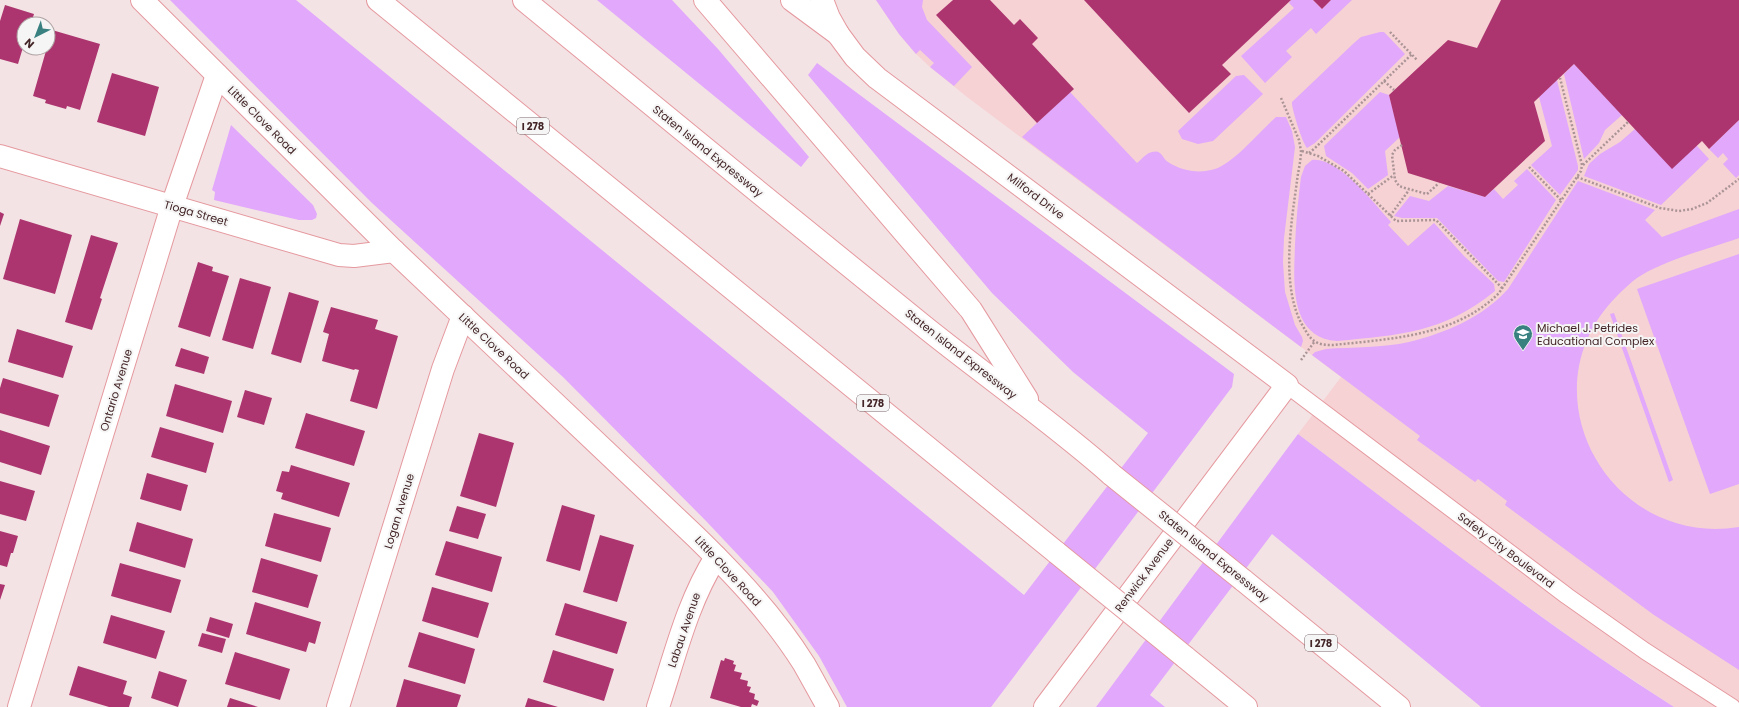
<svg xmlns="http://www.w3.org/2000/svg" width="1739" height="707" font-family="Poppins,sans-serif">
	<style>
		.built { fill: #f6d2d4 }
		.green { fill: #e1a8fc }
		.building { fill: #ac356f }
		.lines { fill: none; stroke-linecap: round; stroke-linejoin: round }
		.service-casing { stroke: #e5999f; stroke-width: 18 }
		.minor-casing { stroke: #e5999f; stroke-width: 24 }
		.tertiary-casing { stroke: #e5999f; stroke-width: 24 }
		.motorway-casing { stroke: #e5999f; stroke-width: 24 }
		.path { stroke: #ab9496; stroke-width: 2.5; stroke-dasharray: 2 2; stroke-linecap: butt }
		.service { stroke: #fff; stroke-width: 16 }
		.minor { stroke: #fff; stroke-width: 22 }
		.tertiary { stroke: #fff; stroke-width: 22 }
		.motorway { stroke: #fff; stroke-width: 22 }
		.motorway-bridge-casing { stroke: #e5999f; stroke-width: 24; stroke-linecap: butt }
		.motorway-bridge { stroke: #fff; stroke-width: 22 }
		.labels { text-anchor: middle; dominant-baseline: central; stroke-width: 4; stroke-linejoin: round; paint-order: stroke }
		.shield { fill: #f5f5f5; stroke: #786365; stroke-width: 1 }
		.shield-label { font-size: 10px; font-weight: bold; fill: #432527 }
		.street-label { font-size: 11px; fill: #432527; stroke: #f5f5f5 }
		.poi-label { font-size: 11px; fill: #432527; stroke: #f5f5f5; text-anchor: start }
	</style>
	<rect width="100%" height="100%" fill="#f4e3e4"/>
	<!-- built -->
	<polygon class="built" points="876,0 1739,0 1739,707 1674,707 1588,650 1485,576 1298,434 1341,377 967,97 930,67 916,54 899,34"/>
	<!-- green -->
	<g class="green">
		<polygon points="170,0 296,0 1024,595 1148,433 1073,372 992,293 808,75 817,63 1234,374 1232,387 991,707 847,707 819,656 773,592 707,522 563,377 372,203"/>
		<polygon points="597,0 672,0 718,49 809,157 801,167"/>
		<polygon points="876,0 923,0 922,7 927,20 972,67 954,86 930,67 934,63 920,50 916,54 899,34"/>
		<polygon points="1291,0 1313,0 1322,9 1331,0 1352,0 1316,34 1311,28 1286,51 1292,57 1265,83 1241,56 1294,8 1289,3"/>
		<path d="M 1380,32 L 1384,32 L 1405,54 L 1315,143 L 1307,148 C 1303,145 1291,107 1292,102 L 1354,43 L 1361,37 Z"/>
		<polygon points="1574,64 1622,115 1605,130 1599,143 1584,159 1564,74"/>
		<polygon points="1244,75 1263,94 1213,141 1198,144 1182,139 1178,131 1236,76"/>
		<polygon points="1557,80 1578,166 1578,170 1560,195 1531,165 1552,146 1539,97"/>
		<path d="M 1070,92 L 1137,163 C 1141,160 1146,153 1152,152 C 1162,149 1162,158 1168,162 C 1182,171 1199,174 1215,169 C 1235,162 1260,131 1276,117 L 1286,117 L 1292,131 L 1295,147 L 1284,238 L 1283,262 L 1285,292 L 1295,325 L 1302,337 L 1303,341 L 1301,347 L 1022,137 Z"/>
		<polygon points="1380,92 1389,95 1400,137 1385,151 1388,175 1368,189 1352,173 1326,156 1324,146"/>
		<polygon points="1739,120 1739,175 1736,178 1723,164 1728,159 1723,153 1718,158 1709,149"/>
		<polygon points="231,125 313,205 317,214 316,218 312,220 299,220 214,200 215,192 212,190"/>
		<polygon points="1635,129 1697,146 1709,159 1661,205 1584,176 1589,164 1600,154 1620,142"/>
		<path d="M 1312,160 C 1339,157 1374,204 1391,222 L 1388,225 L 1408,246 L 1434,223 L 1464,256 L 1494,284 L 1495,291 C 1443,333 1400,335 1337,341 C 1288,338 1294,279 1295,245 C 1296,222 1298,200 1301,177 L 1305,166 Z"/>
		<polygon points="1527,169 1556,200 1504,282 1498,281 1437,218 1402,218 1394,216 1410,196 1429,201 1448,186 1485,197 1494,189 1503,199 1518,185 1514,181"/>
		<path d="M 1578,181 L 1655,210 L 1645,220 L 1662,237 L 1739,209 L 1739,238 C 1708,249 1664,260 1637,278 C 1630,283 1623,290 1617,296 C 1522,391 1609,548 1739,527 L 1739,670 L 1654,615 L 1505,505 L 1507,501 L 1478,479 L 1475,482 L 1417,440 L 1420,436 L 1312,355 L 1315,352 L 1326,349 C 1353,347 1383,348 1409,342 C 1446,333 1483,317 1508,289 Z"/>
		<polygon points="1739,254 1739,484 1710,494 1637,289"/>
		<polygon points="1614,313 1673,480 1669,482 1610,314"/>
		<path d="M 1298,434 C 1422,527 1543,624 1674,707 L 1481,707 L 1272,534 L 1150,695 L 1165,707 L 1096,707 Z"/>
	</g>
	<!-- building -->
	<g class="building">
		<polygon points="953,0 990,0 1014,25 1020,19 1038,38 1032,44 1074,89 1037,123 936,15"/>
		<polygon points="1084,0 1291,0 1222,65 1231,74 1189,113"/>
		<polygon points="1313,0 1331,0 1322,9"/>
		<polygon points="1501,0 1739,0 1739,120 1709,149 1702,141 1672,169 1574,64 1534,102 1545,141 1485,197 1408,173 1389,95 1448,40 1477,48"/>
		<polygon points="5,5 34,14 31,24 24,24 24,44 18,64 0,59 0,21"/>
		<polygon points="52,30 100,44 80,110 67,106 66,109 45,103 46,100 33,96"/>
		<polygon points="112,73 159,87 145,136 97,122"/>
		<polygon points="0,212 4,214 0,226"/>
		<polygon points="20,219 72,235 55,294 3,279"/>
		<polygon points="91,235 118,243 100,298 102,299 92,330 65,322"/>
		<polygon points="198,262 213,267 212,271 229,276 210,337 178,327"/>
		<polygon points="240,278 271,287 253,349 222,340"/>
		<polygon points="289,292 319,301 301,363 271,354"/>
		<polygon points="331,307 378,320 375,329 398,336 377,409 350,401 359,370 355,369 354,370 322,361 329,334 323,332"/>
		<polygon points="17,329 73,346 63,378 8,362"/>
		<polygon points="181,348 209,357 204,374 175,366"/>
		<polygon points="3,378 59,395 49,427 0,413 0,388"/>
		<polygon points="175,384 232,401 223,433 166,416"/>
		<polygon points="245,390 272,398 264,425 237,417"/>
		<polygon points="306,413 365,431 354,466 295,448"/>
		<polygon points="160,427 214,443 206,473 151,457"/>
		<polygon points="0,430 50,446 41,475 0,462"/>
		<polygon points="479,433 514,443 496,507 460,496"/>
		<polygon points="291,465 350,483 339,517 281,499 283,493 276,491 282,471 289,472"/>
		<polygon points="147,473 188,485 181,511 140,499"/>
		<polygon points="0,481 35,491 26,521 0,514"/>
		<polygon points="562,505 595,515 580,571 546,561"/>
		<polygon points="457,506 486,514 478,539 449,531"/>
		<polygon points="274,513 331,528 321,562 265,546"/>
		<polygon points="137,522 193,539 185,568 129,551"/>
		<polygon points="0,531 18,536 13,553 11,553 7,567 0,565"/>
		<polygon points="600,535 634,545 617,602 583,592"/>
		<polygon points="446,541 502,557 492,592 435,575"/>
		<polygon points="261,558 318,575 308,608 252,592"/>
		<polygon points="120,563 181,580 171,613 111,596"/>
		<polygon points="0,584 5,585 0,600"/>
		<polygon points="432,587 489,603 478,638 422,621"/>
		<polygon points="255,602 321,622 315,644 309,642 306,652 246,634"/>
		<polygon points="565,603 627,622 617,654 555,635"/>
		<polygon points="111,615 165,631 156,659 103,643"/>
		<polygon points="210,617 233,624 229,638 206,631"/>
		<polygon points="419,632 475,649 465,684 408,667"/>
		<polygon points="202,633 226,639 222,653 198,646"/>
		<polygon points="553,650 614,669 604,701 543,682"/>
		<polygon points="235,652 290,669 280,700 225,684"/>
		<polygon points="725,658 734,661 733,664 736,665 734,671 742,673 740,679 748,681 747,686 751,687 749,692 755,694 754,699 759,701 757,706 752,704 751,707 741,707 710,698 721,660 724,661"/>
		<polygon points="78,666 127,681 123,694 132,697 129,707 109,707 69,695"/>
		<polygon points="159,671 187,680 178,707 151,698"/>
		<polygon points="404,679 461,695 457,707 396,707"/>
		<polygon points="230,698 258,707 227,707"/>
		<polygon points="528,698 558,707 525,707"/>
	</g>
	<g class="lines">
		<!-- service casing -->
		<g class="service-casing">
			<polyline id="service" points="1287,385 1567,596 1645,651 1732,707"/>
		</g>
		<!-- minor casing -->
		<g class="minor-casing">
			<g id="minor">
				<polyline points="822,0 829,18 838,34"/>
				<polyline points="0,156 339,255 354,256 394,251"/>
				<polyline points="19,707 172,206 217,75"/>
				<polyline points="338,707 443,369 463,316"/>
				<path d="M 658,707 C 675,656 687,603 716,557"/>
			</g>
		</g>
		<!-- tertiary casing -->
		<g class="tertiary-casing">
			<g id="tertiary">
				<path d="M 142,0 L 394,251 L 695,536 C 735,575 774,616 804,664 C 812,678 820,693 828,707"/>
				<polyline points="792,0 838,34 855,57 877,78 1287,385 1045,707"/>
			</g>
		</g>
		<!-- motorway casing -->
		<g class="motorway-casing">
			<g id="motorway">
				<polyline points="378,0 1057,553"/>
				<path d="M 524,0 C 656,108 788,217 921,324 C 984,375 1051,421 1112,475"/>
				<polyline points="705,0 971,310 1027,399"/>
				<polyline points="1243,580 1399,707"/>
				<polyline points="1185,657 1246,707"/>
			</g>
		</g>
		<!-- path -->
		<g class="path">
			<polyline points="1390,32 1417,60"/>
			<polyline points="1384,81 1394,90"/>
			<path d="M 1281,98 L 1299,140 L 1301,151 C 1301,161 1298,171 1297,181 C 1291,225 1280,289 1304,328 C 1307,333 1310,339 1316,342 C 1321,345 1327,345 1333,345 C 1391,339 1456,336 1499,293 L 1581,171 L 1582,165 L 1560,78"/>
			<polyline points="1402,145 1395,150 1392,155 1395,180 1399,186 1405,188 1427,194 1439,183"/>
			<polyline points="1302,151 1318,156 1344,171 1396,221 1436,220 1503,289"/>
			<polyline points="1309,153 1315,148 1412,54"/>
			<polyline points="1583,165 1628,122"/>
			<polyline points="1529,167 1561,200"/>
			<polyline points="1577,177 1660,208 1679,211 1692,209 1707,203 1739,179"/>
			<polyline points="1368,194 1394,175"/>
			<polyline points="1390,216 1409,190"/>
			<polyline points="1301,360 1315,341"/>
		</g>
		<!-- service -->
		<use href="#service" class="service"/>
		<!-- minor -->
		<use href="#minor" class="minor"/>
		<!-- tertiary -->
		<use href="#tertiary" class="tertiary"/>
		<!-- motorway -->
		<use href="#motorway" class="motorway"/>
		<!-- motorway-bridge casing -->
		<g class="motorway-bridge-casing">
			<g id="motorway-bridge">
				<polyline points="1112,475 1243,580"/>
				<polyline points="1057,553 1185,657"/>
			</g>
		</g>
		<!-- motorway-bridge -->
		<use href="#motorway-bridge" class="motorway-bridge"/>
	</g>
	<!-- icons -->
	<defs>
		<g id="school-pin" transform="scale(1)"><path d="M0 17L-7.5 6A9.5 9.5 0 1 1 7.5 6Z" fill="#398181" stroke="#f5f5f5"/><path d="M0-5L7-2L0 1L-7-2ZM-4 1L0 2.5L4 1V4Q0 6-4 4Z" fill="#fff"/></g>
	</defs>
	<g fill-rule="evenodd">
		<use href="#school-pin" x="1523" y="334"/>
	</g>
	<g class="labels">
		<!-- shield labels -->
		<g class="shield">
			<rect x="517" y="118" width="32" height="16" rx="3"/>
			<rect x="857" y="395" width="32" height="16" rx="3"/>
			<rect x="1305" y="635" width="32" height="16" rx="3"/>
		</g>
		<g class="shield-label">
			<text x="533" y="126">I 278</text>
			<text x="873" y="403">I 278</text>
			<text x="1321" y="643">I 278</text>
		</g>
		<!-- street labels -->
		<g class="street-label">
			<text transform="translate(262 120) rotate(45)">Little Clove Road</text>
			<text transform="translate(708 151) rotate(39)">Staten Island Expressway</text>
			<text transform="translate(1036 196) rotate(37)">Milford Drive</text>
			<text transform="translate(196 213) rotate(16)">Tioga Street</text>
			<text transform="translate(494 346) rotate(43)">Little Clove Road</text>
			<text transform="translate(961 354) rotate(38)">Staten Island Expressway</text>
			<text transform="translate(116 390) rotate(-73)">Ontario Avenue</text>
			<text transform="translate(399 511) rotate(-73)">Logan Avenue</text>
			<text transform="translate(1506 550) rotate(37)">Safety City Boulevard</text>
			<text transform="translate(1214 556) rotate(39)">Staten Island Expressway</text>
			<text transform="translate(728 571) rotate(47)">Little Clove Road</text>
			<text transform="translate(1144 575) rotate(-53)">Renwick Avenue</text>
			<text transform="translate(684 630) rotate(-71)">Labau Avenue</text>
		</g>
		<!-- poi labels -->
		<g class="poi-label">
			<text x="1537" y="328">Michael J. Petrides<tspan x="1537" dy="13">Educational Complex</tspan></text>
		</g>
	</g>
	<!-- north arrow -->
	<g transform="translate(36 36) rotate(222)"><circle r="19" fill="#f5f5f5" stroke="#aea2a3"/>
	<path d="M0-3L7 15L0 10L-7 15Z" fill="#398181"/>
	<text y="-6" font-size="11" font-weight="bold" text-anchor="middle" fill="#432527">N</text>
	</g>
</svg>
